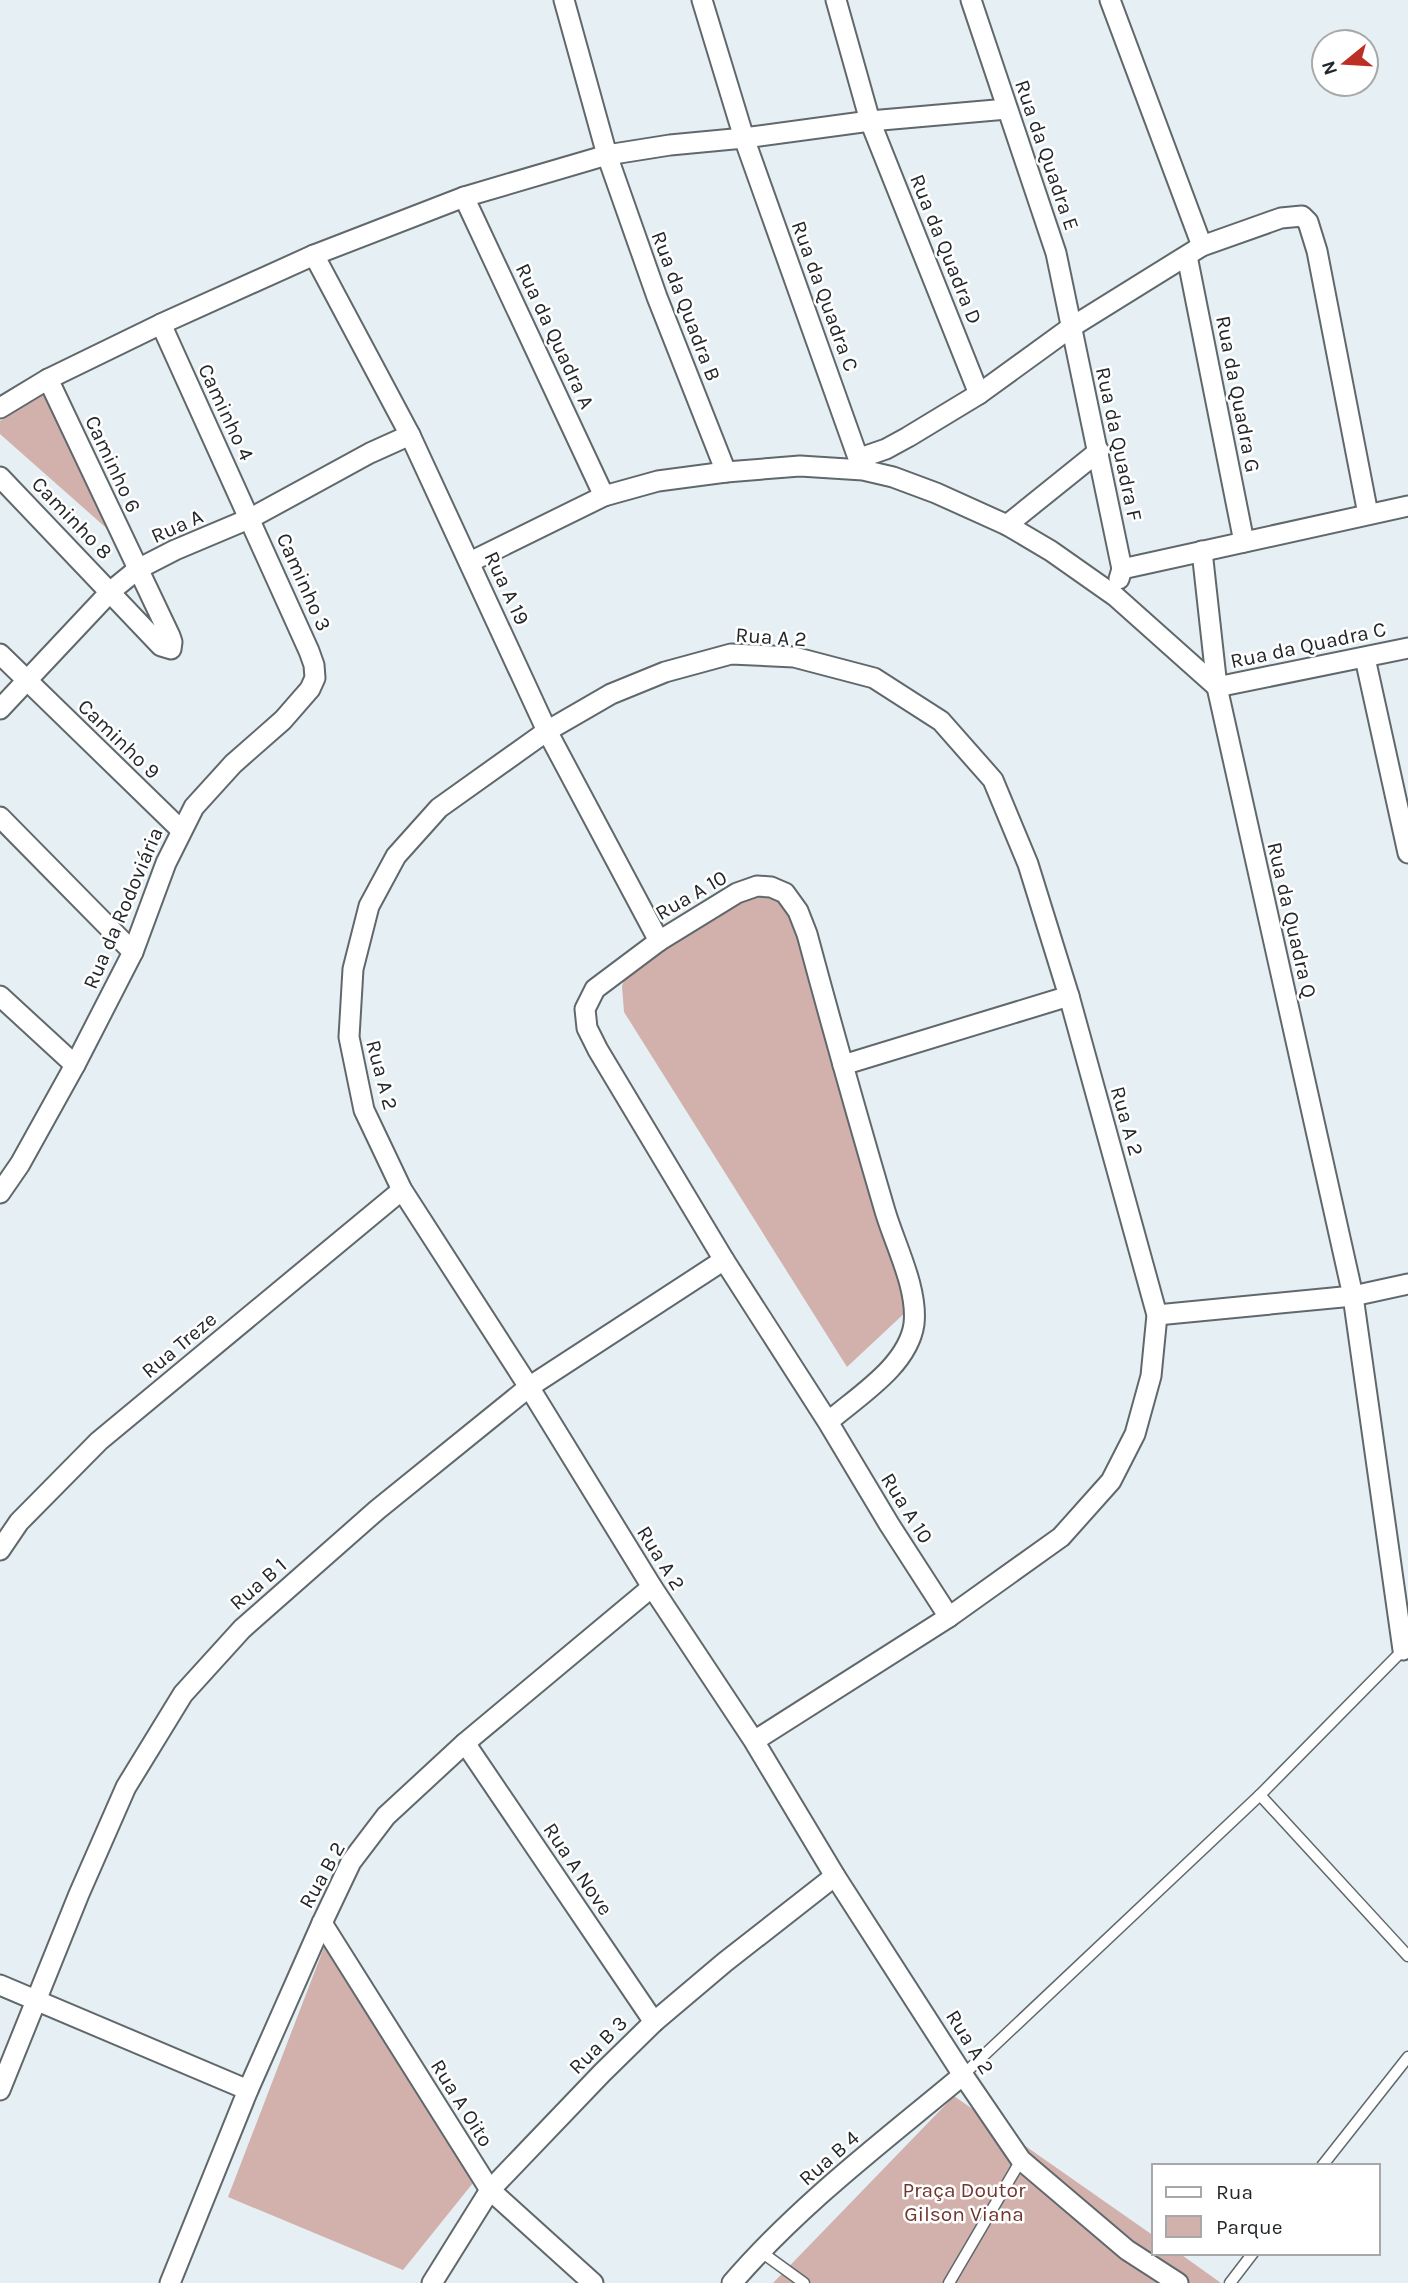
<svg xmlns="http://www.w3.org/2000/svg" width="1408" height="2283" font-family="Karla,sans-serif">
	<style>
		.green { fill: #d2b1ac }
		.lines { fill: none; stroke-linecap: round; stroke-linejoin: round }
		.service-casing { stroke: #60686c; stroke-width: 13 }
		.minor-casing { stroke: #60686c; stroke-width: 23 }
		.service { stroke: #fff; stroke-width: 10 }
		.minor { stroke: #fff; stroke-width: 19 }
		.labels { text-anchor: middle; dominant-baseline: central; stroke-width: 5; stroke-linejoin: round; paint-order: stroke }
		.street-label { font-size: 21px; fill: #242729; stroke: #fff }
		.park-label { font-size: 21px; fill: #70352d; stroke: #fff }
	</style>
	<rect width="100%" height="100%" fill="#e6eff3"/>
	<!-- green -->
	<g class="green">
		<polygon points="45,391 121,541 0,434 0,421"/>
		<polygon points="756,891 795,904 909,1309 847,1367 624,1012 622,986 627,972"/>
		<polygon points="328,1937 477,2178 403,2270 228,2197"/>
		<polygon points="954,2096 1154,2236 1154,2253 1179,2253 1221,2283 773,2283"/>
	</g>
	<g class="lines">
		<!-- service casing -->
		<g class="service-casing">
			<g id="service">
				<polyline points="1260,1795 1408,1956"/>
				<polyline points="963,2075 1260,1795 1403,1650"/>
				<polyline points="1322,2166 1408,2057"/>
				<polyline points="760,2251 804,2283"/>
				<polyline points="949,2283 1021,2160"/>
				<polyline points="1230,2283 1253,2253"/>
			</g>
		</g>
		<!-- minor casing -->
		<g class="minor-casing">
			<g id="minor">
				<polyline points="564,0 607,155 657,297 726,472"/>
				<polyline points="702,0 744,138 862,469"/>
				<polyline points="836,0 870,121 979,394"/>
				<polyline points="971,0 1056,253 1122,569"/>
				<polyline points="1110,0 1202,246"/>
				<polyline points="464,197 604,496"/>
				<polyline points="314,255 410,435 547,731 659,941"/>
				<polyline points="1187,256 1244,542"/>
				<polyline points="0,408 48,379 161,324 314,255 464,197 607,155 670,145 744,138 870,121 1007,109"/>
				<polyline points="860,458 886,449 908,437 979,394 1070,328 1202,246 1281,218 1302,216 1308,222 1317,251 1368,514"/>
				<polyline points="0,477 161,646 171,649 172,642 170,636 48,379"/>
				<polyline points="1007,525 1099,451"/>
				<polyline points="1202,551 1217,687 1353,1296 1403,1650"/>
				<polyline points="470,562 604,496 658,481 726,472 800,466 863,470 893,477 936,493 1007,525 1051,551 1115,596 1217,687 1408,648"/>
				<polyline points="1119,579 1122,569 1408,506"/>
				<polyline points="0,654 181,830"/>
				<polyline points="1365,658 1408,853"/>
				<polyline points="0,709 111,591 138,569 175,550 251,518 370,453 410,435"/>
				<polyline points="0,817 133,952"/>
				<polyline points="0,996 75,1065"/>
				<polyline points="843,1065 1069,996"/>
				<polyline points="0,1193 20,1164 75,1065 133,952 166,863 194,807 233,764 283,720 310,689 315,678 314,665 309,651 161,324"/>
				<polyline points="1157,1315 1353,1296 1408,1284"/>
				<path d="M 828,1422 C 858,1396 908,1366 914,1324 C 918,1288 895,1245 885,1211 C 858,1119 832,1027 807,934 L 798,911 L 785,893 L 771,887 L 757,886 L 737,893 L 659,941 L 595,989 L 585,1009 L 587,1028 L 598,1050 L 724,1260 L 828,1422 L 889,1524 L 949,1617"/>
				<polyline points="0,1550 19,1522 99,1441 402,1190"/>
				<polyline points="754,1741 949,1617 1061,1537 1111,1481 1135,1434 1151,1376 1157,1315 1069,996 1028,864 993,780 941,721 874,678 794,657 731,654 665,672 611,694 547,731 439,808 396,856 369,906 353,969 349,1037 364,1110 402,1190 529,1387 652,1587 754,1741 835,1876 963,2075 1021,2160 1127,2250 1178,2283"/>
				<polyline points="465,1743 654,2022"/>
				<polyline points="322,1923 490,2190 593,2283"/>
				<polyline points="0,1985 248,2090"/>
				<polyline points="0,2090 79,1894 126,1787 183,1694 242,1629 377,1510 529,1387 724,1260"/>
				<polyline points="170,2283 248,2090 322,1923 351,1862 386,1816 465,1743 652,1587"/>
				<polyline points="432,2283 490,2190 602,2073 654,2022 725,1962 835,1876"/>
				<path d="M 732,2283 C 800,2204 884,2141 963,2075"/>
			</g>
		</g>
		<!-- service -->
		<use href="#service" class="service"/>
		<!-- minor -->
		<use href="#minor" class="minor"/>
	</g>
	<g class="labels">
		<!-- street labels -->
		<g class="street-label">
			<text transform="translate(1047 155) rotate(71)">Rua da Quadra E</text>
			<text transform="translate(946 249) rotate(68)">Rua da Quadra D</text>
			<text transform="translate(825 296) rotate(70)">Rua da Quadra C</text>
			<text transform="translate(686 306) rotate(69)">Rua da Quadra B</text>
			<text transform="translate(555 336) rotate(65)">Rua da Quadra A</text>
			<text transform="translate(1238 394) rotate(79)">Rua da Quadra G</text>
			<text transform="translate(226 412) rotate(65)">Caminho 4</text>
			<text transform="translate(1119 444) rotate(78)">Rua da Quadra F</text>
			<text transform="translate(113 464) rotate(65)">Caminho 6</text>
			<text transform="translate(72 518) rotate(46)">Caminho 8</text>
			<text transform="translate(177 526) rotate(-24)">Rua A</text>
			<text transform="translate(304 582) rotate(66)">Caminho 3</text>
			<text transform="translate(507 588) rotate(65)">Rua A 19</text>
			<text transform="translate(771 637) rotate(4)">Rua A 2</text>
			<text transform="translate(1308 645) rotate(-12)">Rua da Quadra C</text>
			<text transform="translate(119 739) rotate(44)">Caminho 9</text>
			<text transform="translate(691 895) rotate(-30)">Rua A 10</text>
			<text transform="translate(123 908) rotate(-67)">Rua da Rodoviária</text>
			<text transform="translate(1292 920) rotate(77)">Rua da Quadra Q</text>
			<text transform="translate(382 1075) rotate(75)">Rua A 2</text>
			<text transform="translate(1127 1121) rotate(74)">Rua A 2</text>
			<text transform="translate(179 1345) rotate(-40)">Rua Treze</text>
			<text transform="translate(907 1508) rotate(58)">Rua A 10</text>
			<text transform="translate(661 1558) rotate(58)">Rua A 2</text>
			<text transform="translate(258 1584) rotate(-41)">Rua B 1</text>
			<text transform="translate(578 1869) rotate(56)">Rua A Nove</text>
			<text transform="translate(322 1875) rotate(-61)">Rua B 2</text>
			<text transform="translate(970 2042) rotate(58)">Rua A 2</text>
			<text transform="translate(598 2045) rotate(-45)">Rua B 3</text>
			<text transform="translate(462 2103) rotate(58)">Rua A Oito</text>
			<text transform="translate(829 2158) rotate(-41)">Rua B 4</text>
		</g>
		<!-- park labels -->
		<g class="park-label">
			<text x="964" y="2190">Praça Doutor<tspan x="964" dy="24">Gilson Viana</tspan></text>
		</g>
	</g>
	<!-- legend -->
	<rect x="1152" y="2164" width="228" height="91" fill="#ffffff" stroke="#a7a9a9" stroke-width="2"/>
	<rect x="1166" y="2187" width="35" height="10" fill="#ffffff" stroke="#a7a9a9" stroke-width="2"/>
	<text x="1216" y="2199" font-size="21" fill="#242729">Rua</text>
	<rect x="1166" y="2216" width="35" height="21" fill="#d2b1ac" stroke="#a7a9a9" stroke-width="2"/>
	<text x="1216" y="2234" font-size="21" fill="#242729">Parque</text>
	<!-- north arrow -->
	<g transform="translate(1345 63) rotate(252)"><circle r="33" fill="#ffffff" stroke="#a7a9a9" stroke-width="2"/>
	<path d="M0-5L12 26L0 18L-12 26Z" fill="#bc2f24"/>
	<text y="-10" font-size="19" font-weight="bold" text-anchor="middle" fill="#242729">N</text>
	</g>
</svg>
